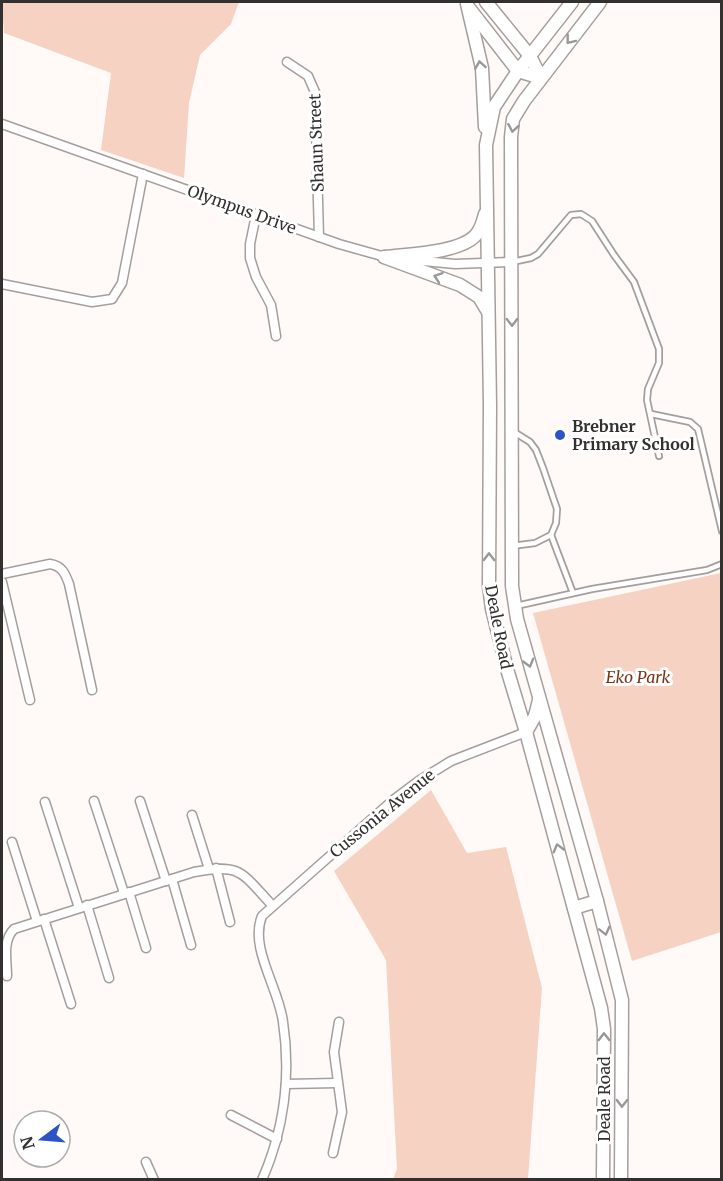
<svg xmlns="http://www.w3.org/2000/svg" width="723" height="1181" font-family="Merriweather,serif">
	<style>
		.green { fill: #f6d2c3 }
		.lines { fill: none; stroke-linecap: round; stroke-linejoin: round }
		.lane-casing { stroke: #a49f9d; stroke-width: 8 }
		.street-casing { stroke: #a49f9d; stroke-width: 11 }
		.secondary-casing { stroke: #a49f9d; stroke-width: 15 }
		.lane { stroke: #fff; stroke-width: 4.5 }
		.street { stroke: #fff; stroke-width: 8 }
		.secondary { stroke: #fff; stroke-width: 12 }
		.oneway { stroke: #999898 }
		.poi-dot { fill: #2c54c4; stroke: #fff; stroke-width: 2 }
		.labels { text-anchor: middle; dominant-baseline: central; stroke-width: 6; stroke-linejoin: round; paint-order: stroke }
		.street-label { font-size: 16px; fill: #333130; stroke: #fff }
		.poi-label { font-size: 16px; font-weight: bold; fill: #333130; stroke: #fff; text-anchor: start }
		.park-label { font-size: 16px; font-style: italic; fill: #763719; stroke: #fff }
	</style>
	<rect width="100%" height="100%" fill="#fff9f7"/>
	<!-- green -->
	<g class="green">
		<polygon points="2,2 239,2 231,24 200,55 189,103 184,178 101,150 111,73 4,33"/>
		<polygon points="721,573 721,932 632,961 533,613"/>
		<polygon points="431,790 467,853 506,847 542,988 528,1179 393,1179 397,1169 386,960 334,871"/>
	</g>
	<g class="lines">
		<!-- lane casing -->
		<g class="lane-casing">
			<g id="lane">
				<polyline points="512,262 531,258 538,254 571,215 581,214 592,221 614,255 634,282 659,349 659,363 648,389 647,400 659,456"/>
				<polyline points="651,414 690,422 698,429 722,531"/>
				<polyline points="551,535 573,593"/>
				<polyline points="512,546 535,543 551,535 556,523 557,509 543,468 536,450 530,442 514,432"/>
				<polyline points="516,606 592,589 707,570 722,564"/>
			</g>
		</g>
		<!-- street casing -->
		<g class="street-casing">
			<g id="street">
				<polyline points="287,62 308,76 315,92 319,237"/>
				<polyline points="2,124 339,244 389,258"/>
				<polyline points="256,215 250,244 250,258 256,277 271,305 276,336"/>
				<polyline points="402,259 455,264 512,262"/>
				<polyline points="2,284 92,302 112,299 122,283 143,174"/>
				<path d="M 2,574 L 50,564 C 62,566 65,573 69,584 L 92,690"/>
				<polyline points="2,582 30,700"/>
				<polyline points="94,801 124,893"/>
				<polyline points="140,801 166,881"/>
				<polyline points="45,802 79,908"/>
				<polyline points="192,815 209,869"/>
				<polyline points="12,842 37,921"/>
				<polyline points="216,868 230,922"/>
				<polyline points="172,879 191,945"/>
				<polyline points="129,892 146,948"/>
				<polyline points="87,905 109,978"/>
				<polyline points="44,919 71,1004"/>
				<path d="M 7,976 C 7,961 2,941 14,929 L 194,872 C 241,863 241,872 272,905"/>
				<polyline points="286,1084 337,1083"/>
				<polyline points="231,1115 277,1139"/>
				<polyline points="333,1153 342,1112 334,1052 339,1022"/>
				<polyline points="146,1162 154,1180"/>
				<path d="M 262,1180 C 284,1130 291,1075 283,1022 C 279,988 249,948 262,916 L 392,801 L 420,780 L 451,761 L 526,732"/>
			</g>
		</g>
		<!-- secondary casing -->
		<g class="secondary-casing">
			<g id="secondary">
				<polyline points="486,2 530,56 541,78"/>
				<polyline points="572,2 518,71 494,107 486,145 490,405 489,586 492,609 507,669 526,732 601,1008 604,1029 603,1180"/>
				<polyline points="600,2 524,101 513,119 511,137 512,586 517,619 597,901 622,1000 621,1180"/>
				<polyline points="467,4 482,68 485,127"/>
				<polyline points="469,8 518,71 541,78"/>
				<polyline points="384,257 460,285 479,297 488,312"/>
				<path d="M 385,257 C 409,254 458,253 475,236 C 481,230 483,222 485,214"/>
				<polyline points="526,732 535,716 539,700"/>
				<polyline points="574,908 597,901"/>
			</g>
		</g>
		<!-- lane -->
		<use href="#lane" class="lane"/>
		<!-- street -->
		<use href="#street" class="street"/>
		<!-- secondary -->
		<use href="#secondary" class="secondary"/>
	</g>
	<!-- one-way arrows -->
	<defs><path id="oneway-chevron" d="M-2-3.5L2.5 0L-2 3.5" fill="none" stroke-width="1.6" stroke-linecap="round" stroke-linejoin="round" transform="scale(1.5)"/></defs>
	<g class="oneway">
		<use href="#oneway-chevron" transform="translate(570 40) rotate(128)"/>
		<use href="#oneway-chevron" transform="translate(480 65) rotate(-99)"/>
		<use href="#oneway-chevron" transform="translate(513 128) rotate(100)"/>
		<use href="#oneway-chevron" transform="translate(438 277) rotate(-161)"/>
		<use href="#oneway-chevron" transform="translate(512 322) rotate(90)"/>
		<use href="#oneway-chevron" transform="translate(489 557) rotate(-90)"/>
		<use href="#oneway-chevron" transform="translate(529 663) rotate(74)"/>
		<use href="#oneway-chevron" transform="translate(558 848) rotate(-105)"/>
		<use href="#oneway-chevron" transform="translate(605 931) rotate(76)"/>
		<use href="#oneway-chevron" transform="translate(604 1037) rotate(-91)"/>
		<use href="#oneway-chevron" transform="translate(622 1103) rotate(91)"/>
	</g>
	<!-- markers -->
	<circle class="poi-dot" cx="560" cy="435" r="6"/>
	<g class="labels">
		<!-- street labels -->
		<g class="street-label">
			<text transform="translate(316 143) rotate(-92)">Shaun Street</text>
			<text transform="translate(242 209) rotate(20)">Olympus Drive</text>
			<text transform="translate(499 627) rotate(79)">Deale Road</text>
			<text transform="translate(382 813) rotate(-39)">Cussonia Avenue</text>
			<text transform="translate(604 1099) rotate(-90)">Deale Road</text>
		</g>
		<!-- poi labels -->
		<g class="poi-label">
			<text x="572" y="426">Brebner<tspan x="572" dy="18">Primary School</tspan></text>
		</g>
		<!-- park labels -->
		<g class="park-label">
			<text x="638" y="677">Eko Park</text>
		</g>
	</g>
	<!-- border -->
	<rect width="723" height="1181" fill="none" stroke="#333130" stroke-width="6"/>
	<!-- north arrow -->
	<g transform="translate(42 1139) rotate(254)"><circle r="28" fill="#ffffff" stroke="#adadac" stroke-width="1.5"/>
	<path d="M0-4.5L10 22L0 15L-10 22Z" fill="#2c54c4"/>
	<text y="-9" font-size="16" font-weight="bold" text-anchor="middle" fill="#333130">N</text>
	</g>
</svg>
